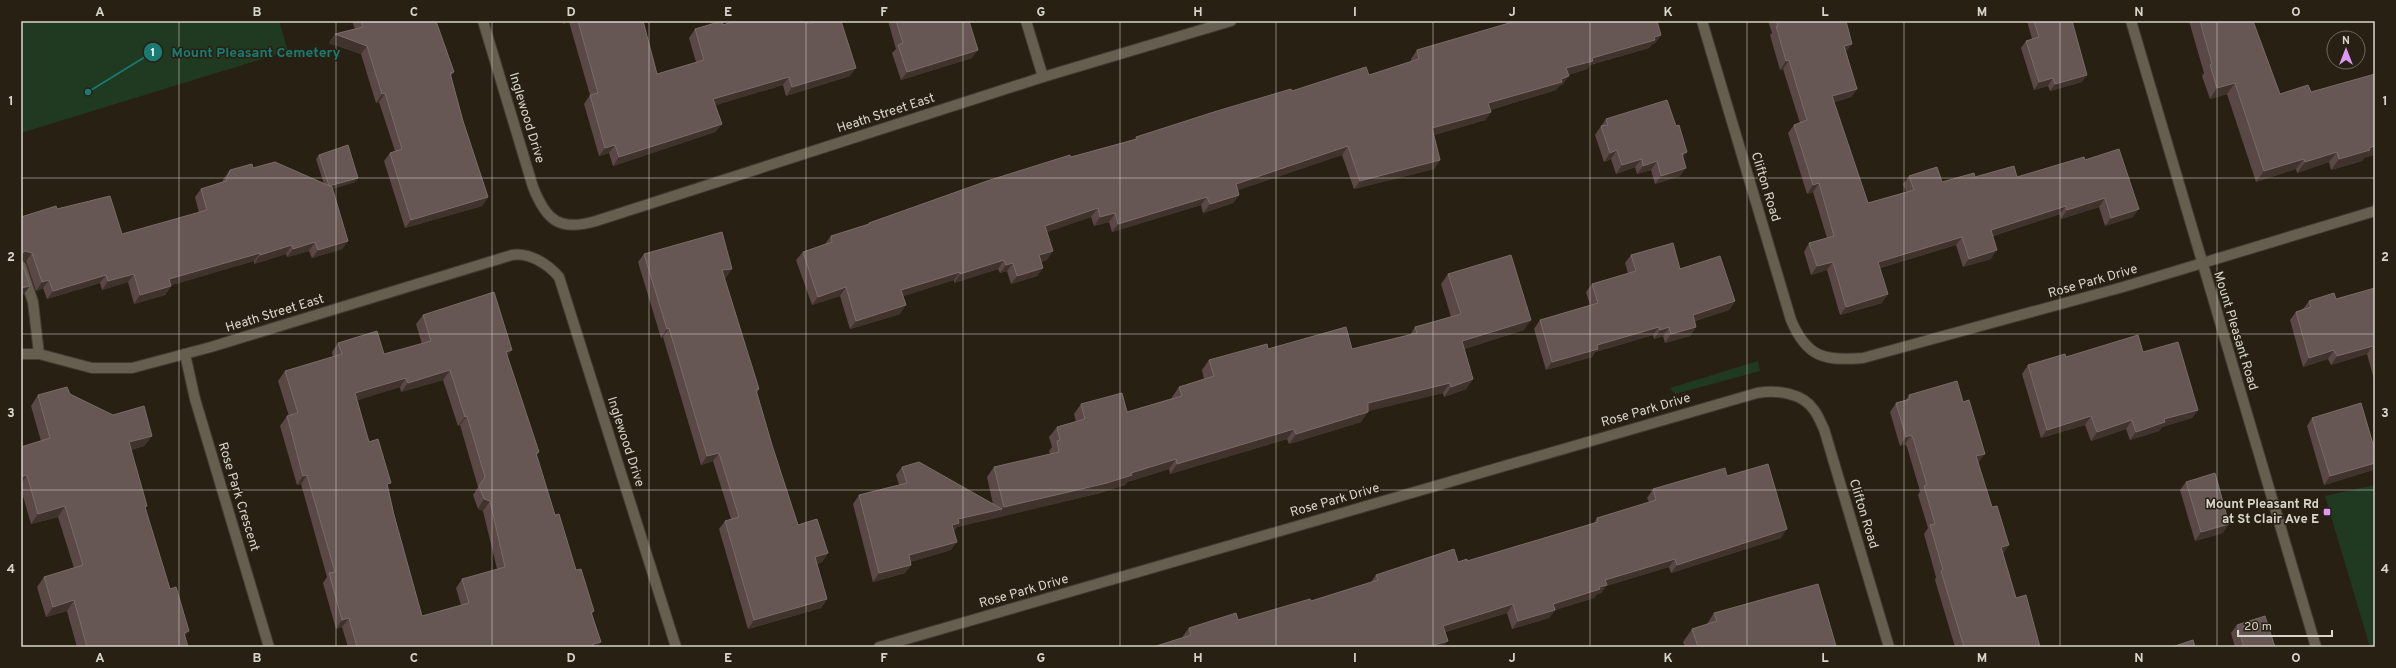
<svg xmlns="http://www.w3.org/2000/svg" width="2396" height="668" font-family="Overpass,sans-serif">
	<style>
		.green { fill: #203a21 }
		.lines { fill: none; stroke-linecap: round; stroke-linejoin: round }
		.lane-casing { stroke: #403b32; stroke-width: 12 }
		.street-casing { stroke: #403b32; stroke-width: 12 }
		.secondary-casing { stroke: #403b32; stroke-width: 12 }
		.lane { stroke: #665e4e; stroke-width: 10 }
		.street { stroke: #665e4e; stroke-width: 10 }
		.secondary { stroke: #665e4e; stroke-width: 10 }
		.wall { fill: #5a4846; fill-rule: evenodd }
		.shaded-wall { fill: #40322c }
		.building { fill: #675754; stroke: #796b67; fill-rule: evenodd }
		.grid { fill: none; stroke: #d9d5cc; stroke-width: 1; stroke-opacity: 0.55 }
		.poi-dot { fill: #df98f2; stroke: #282113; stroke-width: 1.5 }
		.labels { text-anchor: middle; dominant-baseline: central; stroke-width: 3; stroke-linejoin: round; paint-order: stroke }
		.street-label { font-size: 13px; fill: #d9d5cc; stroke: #282113 }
		.poi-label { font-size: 13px; font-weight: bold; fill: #d9d5cc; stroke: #282113; text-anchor: end }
		.leader { fill: none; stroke: #197b73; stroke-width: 1.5 }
		.callout-dot { fill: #197b73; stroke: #282113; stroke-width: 1.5 }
		.mark-label { font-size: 12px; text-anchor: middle; font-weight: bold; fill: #fff }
		.callout-label { font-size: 14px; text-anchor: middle; font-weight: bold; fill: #197b73; stroke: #282113; stroke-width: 3; stroke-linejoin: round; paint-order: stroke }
		.neatline { fill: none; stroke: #d9d5cc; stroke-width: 1.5 }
		.grid-label { font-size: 13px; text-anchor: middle; font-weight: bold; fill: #d9d5cc }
	</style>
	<rect width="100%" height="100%" fill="#282113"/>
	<!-- green -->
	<g class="green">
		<polygon points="21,21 279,21 288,51 21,133"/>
		<polygon points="1758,361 1760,371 1675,394 1670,388"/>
		<polygon points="2375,485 2375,647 2370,647 2325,496"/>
	</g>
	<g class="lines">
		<!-- lane casing -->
		<g class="lane-casing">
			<polyline id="lane" points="21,266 33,302 39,354"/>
		</g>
		<!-- street casing -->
		<g class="street-casing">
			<g id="street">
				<path d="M 483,21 L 533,187 C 546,220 559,232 596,221 L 1043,77 L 1231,21"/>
				<polyline points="1026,21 1043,77"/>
				<path d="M 1702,21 L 1791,320 C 1807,358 1825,361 1863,358 L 2123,287 L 2375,211"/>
				<path d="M 21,354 L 39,354 L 92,368 L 132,368 L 211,347 L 512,255 C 529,252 548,264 559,277 L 676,647"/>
				<polyline points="185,354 195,399 269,647"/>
				<path d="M 879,647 L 1757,393 C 1775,390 1802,392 1814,410 C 1818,415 1821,423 1824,429 L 1889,647"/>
			</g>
		</g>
		<!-- secondary casing -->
		<g class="secondary-casing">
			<polyline id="secondary" points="2131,21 2316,647"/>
		</g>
		<!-- lane -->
		<use href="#lane" class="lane"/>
		<!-- street -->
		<use href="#street" class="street"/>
		<!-- secondary -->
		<use href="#secondary" class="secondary"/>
	</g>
	<!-- wall -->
	<g class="wall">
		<polygon points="352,21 436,21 454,72 451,76 463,121 488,197 482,206 405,228 384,161 390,153 395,151 379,102 376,103 361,54 329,43 335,34 355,29"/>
		<polygon points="562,21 643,21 657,74 696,62 689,38 695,29 723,25 808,24 850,76 786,96 783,85 715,105 722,124 715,132 613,166 609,153 599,156 584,104 590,95 569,22 563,24"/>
		<polygon points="888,21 969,21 972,58 901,80 892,53 896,49"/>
		<polygon points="1768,21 1846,21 1846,52 1857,89 1851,97 1834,102 1868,203 1906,192 1903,184 1909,176 1942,182 1975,177 2017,177 2085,160 2133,217 2105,226 2099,207 2061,219 2060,214 1993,236 1991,259 1963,267 1956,245 1880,268 1882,303 1840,315 1827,270 1811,275 1804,252 1809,243 1827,238 1813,192 1807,194 1788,133 1794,125 1800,123 1783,69 1780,70 1770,35 1772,33"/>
		<polygon points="2027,21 2072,21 2082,82 2050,91 2048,86 2034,90 2021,48 2026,41 2032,39"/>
		<polygon points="2189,21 2253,21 2280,94 2311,92 2364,158 2362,161 2331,170 2329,162 2297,173 2296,169 2256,182 2227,94 2210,99 2202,76 2204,73"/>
		<polygon points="1661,35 1655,43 1652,44 1649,48 1590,65 1587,69 1568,75 1563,84 1559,86 1556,90 1490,110 1491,112 1485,120 1434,135 1440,160 1434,169 1354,189 1342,155 1238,190 1239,195 1233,203 1203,213 1201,205 1112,232 1109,222 1094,226 1091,217 1047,232 1047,260 1041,262 1043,268 1037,276 1011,284 1007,271 1000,273 998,269 954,283 954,280 903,296 900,314 850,329 840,296 812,305 796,260 803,252 825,244 831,236 867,225 869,223 1071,157 1135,139 1136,137 1292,91 1369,75 1411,61 1411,59 1417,50"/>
		<polygon points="1606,119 1676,126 1687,152 1683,157 1680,176 1655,184 1651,170 1637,174 1635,167 1616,174 1611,159 1604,162 1595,135"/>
		<polygon points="319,155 355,182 332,189 348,241 342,249 312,258 309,251 287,257 286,254 254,264 254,261 170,285 171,286 165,295 134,304 128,282 102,290 100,283 47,299 43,288 36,291 26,261 21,260 24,294 21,295 21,217 57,209 122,234 199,213 195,197 201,189 222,182 224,178 230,170 253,168 324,184 316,159"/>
		<polygon points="644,254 726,278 724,278 759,389 757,393 772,445 798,525 828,553 822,562 817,564 827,599 821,608 748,629 719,529 725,521 731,519 713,461 701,465 663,337 661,338 638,262"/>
		<polygon points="1631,255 1680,269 1735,301 1729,310 1695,321 1696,327 1690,336 1665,343 1663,336 1654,339 1653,335 1595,352 1592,357 1546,370 1534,329 1540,320 1590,305 1586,292 1592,284 1628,273 1625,263"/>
		<polygon points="1448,274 1524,330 1464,349 1473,379 1466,389 1444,397 1443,393 1368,411 1361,422 1289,444 1287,439 1170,474 1169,469 1127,482 1125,485 1100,493 957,527 954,531 951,550 910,562 911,565 905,573 873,582 853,504 859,495 899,485 896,475 902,467 993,504 987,477 994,467 1050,454 1049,451 1052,447 1049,437 1057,427 1076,422 1074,414 1081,404 1127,412 1172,398 1172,397 1179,387 1204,379 1202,370 1209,360 1268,349 1352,349 1410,335 1415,327 1451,317 1441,284"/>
		<polygon points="2375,288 2375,379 2374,379 2367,354 2331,365 2328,359 2303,367 2290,320 2296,312 2303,309 2309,301 2336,299"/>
		<path d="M 423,315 L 507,356 L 539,452 L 536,456 L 555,515 L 576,570 L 594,611 L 592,614 L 601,642 L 597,647 L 348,647 L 342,627 L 336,629 L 323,583 L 327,577 L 301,484 L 297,485 L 280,426 L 287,416 L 289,416 L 278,381 L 285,371 L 333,357 L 332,352 L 338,343 L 384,354 L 422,344 L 416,324 ZM 443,380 L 458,426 L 460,425 L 478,487 L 473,495 L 478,509 L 483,511 L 497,569 L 462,579 L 456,588 L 461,605 L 422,616 L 394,515 L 388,487 L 369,442 L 357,400 L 400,387 L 401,392 Z"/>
		<polygon points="2143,352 2198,410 2192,418 2162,427 2159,431 2130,440 2126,429 2091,441 2085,425 2041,438 2022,374 2028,365 2066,357"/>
		<polygon points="70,394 152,436 144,446 131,450 147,506 145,508 188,647 77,647 67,611 46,617 37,587 44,577 74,568 58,517 31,524 21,489 21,447 41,441 31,406 38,395"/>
		<polygon points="1909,395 1979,462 1978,463 2003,554 2016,598 2040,647 1955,647 1935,580 1936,577 1924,534 1928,528 1918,495 1920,491 1907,447 1905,444 1900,446 1890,412 1896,403 1906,400"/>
		<polygon points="2312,418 2375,451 2375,467 2373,470 2324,485 2307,426"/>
		<polygon points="1727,476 1781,538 1671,573 1669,567 1606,586 1601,593 1597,594 1594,598 1555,610 1549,618 1512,629 1507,613 1445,632 1183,637 1183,636 1189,628 1238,620 1311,601 1371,582 1376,575 1458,562 1467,561 1594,523 1597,518 1649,502 1647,498 1653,489"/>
		<polygon points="2186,482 2223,533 2195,541 2180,490"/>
		<polygon points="1714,613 1835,647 1685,647 1683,642 1692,629 1707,624"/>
		<polygon points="2237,625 2275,647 2235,647 2231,633"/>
	</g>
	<!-- shaded-wall -->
	<g class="shaded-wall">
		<polygon points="565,21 570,21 569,22 563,24"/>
		<polygon points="335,34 367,46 361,54 329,43"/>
		<polygon points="1661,35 1655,43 1652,44 1649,48 1590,65 1587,69 1560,77 1566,68 1592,58"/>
		<polygon points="1852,44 1846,52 1844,46"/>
		<polygon points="978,50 972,58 901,80 907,72"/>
		<polygon points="1789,60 1783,69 1780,70 1786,61"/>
		<polygon points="856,68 850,76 786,96 792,87"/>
		<polygon points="2087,75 2082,82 2050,91 2055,84"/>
		<polygon points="1569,76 1563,84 1559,86 1556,90 1482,112 1488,103"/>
		<polygon points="789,77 783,85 707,108 713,99"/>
		<polygon points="2053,78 2048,86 2034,90 2039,82"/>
		<polygon points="2235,83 2227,94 2210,99 2217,88"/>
		<polygon points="1857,89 1851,97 1826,105 1832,96"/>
		<polygon points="385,93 379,102 376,103 382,94"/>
		<polygon points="1491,112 1485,120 1426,137 1432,128"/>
		<polygon points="722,124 715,132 613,166 619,157"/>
		<polygon points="615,145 609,153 599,156 605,148"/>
		<polygon points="1348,146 1342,155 1230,193 1236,184"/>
		<polygon points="2375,146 2375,155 2364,158 2362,161 2331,170 2339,159"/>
		<polygon points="1617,150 1611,159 1604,162 1610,153"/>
		<polygon points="1687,152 1681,161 1682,154"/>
		<polygon points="2337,152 2329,162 2297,173 2305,162"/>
		<polygon points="1642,159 1635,167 1616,174 1622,165"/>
		<polygon points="2304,159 2296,169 2256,182 2264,171"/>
		<polygon points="1440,160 1434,169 1354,189 1360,181"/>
		<polygon points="1657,161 1651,170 1637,174 1643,166"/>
		<polygon points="1686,168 1680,176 1655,184 1661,176"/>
		<polygon points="358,178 355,182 326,191 329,186"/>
		<polygon points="1819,183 1813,192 1807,194 1813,185"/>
		<polygon points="1239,195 1233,203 1203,213 1210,204"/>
		<polygon points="488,197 482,206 405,228 411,220"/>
		<polygon points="1207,197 1201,205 1112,232 1118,224"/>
		<polygon points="2105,198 2099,207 2061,219 2067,210"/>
		<polygon points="2066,206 2060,214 1985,238 1991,230"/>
		<polygon points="1098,208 1091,217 1039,235 1045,226"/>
		<polygon points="2139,209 2133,217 2105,226 2111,218"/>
		<polygon points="1115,213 1109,222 1094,226 1100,217"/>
		<polygon points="1962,237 1956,245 1872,270 1878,262"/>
		<polygon points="348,241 342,249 312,258 318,250"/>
		<polygon points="315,242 309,251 287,257 293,249"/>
		<polygon points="292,245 286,254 254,264 260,255"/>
		<polygon points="1997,250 1991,259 1963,267 1969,259"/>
		<polygon points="25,251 32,253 26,261 21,260 21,255"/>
		<polygon points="1053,251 1047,260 1033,264 1039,255"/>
		<polygon points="260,253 254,261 163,288 169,279"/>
		<polygon points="1004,260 998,269 954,283 960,274"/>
		<polygon points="1833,262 1827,270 1811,275 1817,266"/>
		<polygon points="1013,263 1007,271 1000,273 1006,265"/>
		<polygon points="1043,268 1037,276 1011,284 1017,276"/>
		<polygon points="732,269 726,278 715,279 722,270"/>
		<polygon points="960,272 954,280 895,299 901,290"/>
		<polygon points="134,274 128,282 102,290 108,281"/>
		<polygon points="106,275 100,283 47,299 53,291"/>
		<polygon points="49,280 43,288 36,291 42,282"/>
		<polygon points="30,286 24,294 21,295 21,288"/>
		<polygon points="171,286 165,295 134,304 140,295"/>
		<polygon points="846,287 840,296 812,305 818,297"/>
		<polygon points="1888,294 1882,303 1840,315 1846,307"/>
		<polygon points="1735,301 1729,310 1687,323 1693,315"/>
		<polygon points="906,305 900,314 850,329 856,321"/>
		<polygon points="1531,320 1524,330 1455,352 1462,341"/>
		<polygon points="1659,327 1653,335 1595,352 1592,357 1546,370 1552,362 1597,345"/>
		<polygon points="1669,327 1663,336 1654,339 1660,330"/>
		<polygon points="1696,327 1690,336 1665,343 1671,334"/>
		<polygon points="669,328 663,337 661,338 667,329"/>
		<polygon points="2373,346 2367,354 2331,365 2337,356"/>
		<polygon points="512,350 506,359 506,352"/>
		<polygon points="2334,350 2328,359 2303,367 2309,358"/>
		<polygon points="450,370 443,380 401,392 408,383"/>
		<polygon points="406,378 400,387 349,403 355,393"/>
		<polygon points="1473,379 1466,389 1444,397 1451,387"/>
		<polygon points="1450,383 1443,393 1361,413 1368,403"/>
		<polygon points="2198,410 2192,418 2162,427 2159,431 2130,440 2136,432 2164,419"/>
		<polygon points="1368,412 1361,422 1289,444 1296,434"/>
		<polygon points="467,416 460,425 458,426 465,417"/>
		<polygon points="2091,416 2085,425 2041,438 2047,430"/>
		<polygon points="2132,420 2126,429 2091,441 2097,432"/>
		<polygon points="1294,429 1287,439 1170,474 1177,464"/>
		<polygon points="1911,435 1905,444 1900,446 1906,437"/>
		<polygon points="152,436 144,446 122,452 129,442"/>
		<polygon points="719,453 713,461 701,465 707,456"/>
		<polygon points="1985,454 1979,462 1970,465 1976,456"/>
		<polygon points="1176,459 1169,469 1127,482 1125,485 1100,493 996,518 1004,507 1131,473"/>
		<polygon points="2375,463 2375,467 2373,470 2324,485 2330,476"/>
		<polygon points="27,475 21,484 21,477"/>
		<polygon points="307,475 301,484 297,485 303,476"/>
		<polygon points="484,499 490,501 483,511 478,509"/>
		<polygon points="65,506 58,517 31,524 38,514"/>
		<polygon points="1002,509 996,518 957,527 953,532 952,525 958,519"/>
		<polygon points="2229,524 2223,533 2195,541 2201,532"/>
		<polygon points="1787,529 1781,538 1671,573 1677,565"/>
		<polygon points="957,542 951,550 903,564 909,555"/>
		<polygon points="2009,545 2003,554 2001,547"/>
		<polygon points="828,553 822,562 809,566 815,557"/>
		<polygon points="1675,559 1669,567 1606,586 1601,593 1597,594 1594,598 1555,610 1549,618 1512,629 1518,621 1605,580"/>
		<polygon points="911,565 905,573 873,582 879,573"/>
		<polygon points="827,599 821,608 748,629 754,620"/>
		<polygon points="74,600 67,611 46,617 53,607"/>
		<polygon points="1513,604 1507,613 1437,634 1443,626"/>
		<polygon points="349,618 342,627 336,629 342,620"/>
		<polygon points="189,631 181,642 184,633"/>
		<polygon points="1448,641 1443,647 1427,647"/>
		<polygon points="601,642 597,647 591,647 593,644"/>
	</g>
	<!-- building -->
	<g class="building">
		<polygon points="361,21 436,21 454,72 450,73 463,121 488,197 411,220 390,153 402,149 385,93 382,94 367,46 335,34 363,27"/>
		<polygon points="578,21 643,21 657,74 704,60 695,29 722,21 723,25 735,21 807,21 808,24 817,21 841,21 856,68 792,87 789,77 713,99 722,124 619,157 615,145 605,148 590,95 598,93"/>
		<polygon points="896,21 969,21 978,50 907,72 898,45 903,43"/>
		<polygon points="1516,21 1657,21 1661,35 1654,37 1655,40 1592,58 1593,61 1566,68 1569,76 1561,79 1562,82 1488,103 1491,112 1432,128 1440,160 1360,181 1348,146 1236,184 1239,195 1210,204 1207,197 1118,224 1115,213 1100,217 1098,208 1045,226 1053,251 1039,255 1043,268 1017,276 1013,263 1006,265 1004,260 960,274 960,272 901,290 906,305 856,321 846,287 818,297 803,252 832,242 831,236 869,224 869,223 987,181 1070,155 1071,157 1137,139 1136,137 1217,111 1291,89 1292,91 1366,67 1369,75 1419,59 1417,50"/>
		<polygon points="1776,21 1846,21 1852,44 1844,46 1857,89 1832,96 1868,203 1914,190 1909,176 1937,167 1942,182 1974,173 1975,177 2014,166 2017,177 2084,157 2085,160 2119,149 2139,209 2111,218 2105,198 2067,210 2066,206 1991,230 1997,250 1969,259 1962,237 1878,262 1888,294 1846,307 1833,262 1817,266 1809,243 1834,236 1819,183 1813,185 1794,125 1807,120 1789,60 1786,61 1776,26 1778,26"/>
		<polygon points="2034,21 2072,21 2087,75 2055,84 2053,78 2039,82 2026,41 2039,37"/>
		<polygon points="2200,21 2253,21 2280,94 2308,85 2311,92 2375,74 2375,146 2369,148 2370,150 2339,159 2337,152 2305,162 2304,159 2264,171 2235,83 2217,88 2210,65 2212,64"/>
		<polygon points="1667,100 1676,126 1679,125 1687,152 1682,154 1686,168 1661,176 1657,161 1643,166 1642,159 1622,165 1617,150 1610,153 1601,126 1608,125 1606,119"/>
		<polygon points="348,145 358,178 329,186 319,155"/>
		<polygon points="275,162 332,187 348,241 318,250 315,242 293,249 292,245 260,255 260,253 169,279 171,286 140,295 134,274 108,281 106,275 53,291 49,280 42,282 32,253 25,251 22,253 21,258 21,217 56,206 57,209 110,196 122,234 207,210 201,189 226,181 230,170 252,164 253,168"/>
		<polygon points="722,232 732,269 722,270 759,389 756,390 772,445 798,525 817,519 828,553 815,557 827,599 754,620 725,521 739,517 719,453 707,456 669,328 667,329 644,254"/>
		<polygon points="1673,243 1680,269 1720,256 1735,301 1693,315 1696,327 1671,334 1669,327 1660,330 1659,327 1597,345 1598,349 1552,362 1540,320 1598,303 1592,284 1636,271 1631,255"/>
		<polygon points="1511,255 1531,320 1462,341 1473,379 1451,387 1450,383 1368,403 1368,412 1296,434 1294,429 1177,464 1176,459 1131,473 1132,475 1107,483 1004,507 994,467 1059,452 1057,441 1060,440 1057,427 1085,419 1081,404 1122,393 1127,412 1182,396 1179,387 1214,376 1209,360 1267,344 1268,349 1346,327 1352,349 1417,333 1415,327 1461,314 1448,274"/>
		<polygon points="21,260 30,286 21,288"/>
		<polygon points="2375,288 2375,354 2373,346 2337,356 2334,350 2309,358 2296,312 2311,307 2309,301 2334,293 2336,299"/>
		<path d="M 494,292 L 512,350 L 506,352 L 539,452 L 536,453 L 555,515 L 559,514 L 576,570 L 581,569 L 594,611 L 591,612 L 601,642 L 593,644 L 594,647 L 357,647 L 349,618 L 342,620 L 329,573 L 335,572 L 307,475 L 303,476 L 287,416 L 298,413 L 285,371 L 342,354 L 338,343 L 377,331 L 384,354 L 431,341 L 423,315 ZM 450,370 L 465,417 L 467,416 L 485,477 L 479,486 L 484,499 L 490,501 L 505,567 L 462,579 L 469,603 L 422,616 L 394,515 L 387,484 L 391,483 L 378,439 L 369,442 L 355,393 L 406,378 L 408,383 Z"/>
		<polygon points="2138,335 2143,352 2178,342 2198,410 2164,419 2165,422 2136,432 2132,420 2097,432 2091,416 2047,430 2028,365 2065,354 2066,357"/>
		<polygon points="1957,381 1963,402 1969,400 1985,454 1976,456 1992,507 1997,506 2009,545 2001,547 2016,598 2026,595 2040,647 1964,647 1941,571 1943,570 1930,525 1935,524 1924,486 1927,485 1913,438 1911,435 1906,437 1896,403 1910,399 1909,395"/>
		<polygon points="67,387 70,394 113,415 144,406 152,436 129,442 147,506 145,507 170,589 176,587 189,631 184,633 188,647 87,647 74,600 53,607 44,577 83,565 65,506 38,514 27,475 21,477 21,447 50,438 38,395"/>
		<polygon points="2361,403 2375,451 2375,463 2330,476 2312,418"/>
		<polygon points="919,462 1002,509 958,519 959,523 952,525 957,542 909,555 911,565 879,573 859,495 907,483 902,467"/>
		<polygon points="1768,464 1787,529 1677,565 1675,559 1605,580 1607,585 1599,587 1600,589 1553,604 1555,610 1518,621 1513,604 1443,626 1448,641 1427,647 1153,647 1191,635 1189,628 1236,613 1238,620 1310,599 1311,601 1378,580 1376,575 1454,549 1458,562 1467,559 1467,561 1598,522 1597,518 1656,500 1653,489 1725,468 1727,476"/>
		<polygon points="2215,473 2229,524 2201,532 2186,482"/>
		<polygon points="1818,584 1836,646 1833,647 1698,647 1692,629 1717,621 1714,613"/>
		<polygon points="2265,616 2275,647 2244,647 2237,625"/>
		<polygon points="2193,640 2195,647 2172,647"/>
	</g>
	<!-- grid -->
	<path class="grid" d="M 179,21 L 179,647M 336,21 L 336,647M 492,21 L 492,647M 649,21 L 649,647M 806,21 L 806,647M 963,21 L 963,647M 1120,21 L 1120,647M 1276,21 L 1276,647M 1433,21 L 1433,647M 1590,21 L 1590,647M 1747,21 L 1747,647M 1904,21 L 1904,647M 2060,21 L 2060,647M 2217,21 L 2217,647M 21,178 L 2375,178M 21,334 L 2375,334M 21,490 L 2375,490"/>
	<!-- markers -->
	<rect class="poi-dot" x="2323" y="508" width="8" height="8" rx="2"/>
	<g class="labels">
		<!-- street labels -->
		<g class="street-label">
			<text transform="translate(886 114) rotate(-18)">Heath Street East</text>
			<text transform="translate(526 118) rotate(73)">Inglewood Drive</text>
			<text transform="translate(1765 187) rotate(73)">Clifton Road</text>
			<text transform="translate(2093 282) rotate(-16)">Rose Park Drive</text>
			<text transform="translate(275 314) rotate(-17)">Heath Street East</text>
			<text transform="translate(2235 331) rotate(73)">Mount Pleasant Road</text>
			<text transform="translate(1646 411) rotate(-16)">Rose Park Drive</text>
			<text transform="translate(625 442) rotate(72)">Inglewood Drive</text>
			<text transform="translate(238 497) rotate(73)">Rose Park Crescent</text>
			<text transform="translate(1335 501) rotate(-16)">Rose Park Drive</text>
			<text transform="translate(1863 514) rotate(73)">Clifton Road</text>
			<text transform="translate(1024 592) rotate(-16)">Rose Park Drive</text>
		</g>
		<!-- poi labels -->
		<g class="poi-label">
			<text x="2319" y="505">Mount Pleasant Rd<tspan x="2319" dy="15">at St Clair Ave E</tspan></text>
		</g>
	</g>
	<!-- callouts -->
	<path class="leader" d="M88 92L153 52"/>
	<g class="callout-dot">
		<circle cx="88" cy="92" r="4"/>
		<circle cx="153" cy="52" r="10"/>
	</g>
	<g class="mark-label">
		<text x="153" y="56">1</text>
	</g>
	<g class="callout-label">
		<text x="256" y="57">Mount Pleasant Cemetery</text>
	</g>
	<!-- border -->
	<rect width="2396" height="668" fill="none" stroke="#282113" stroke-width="44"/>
	<!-- north arrow -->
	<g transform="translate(2346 50)"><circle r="19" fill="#282113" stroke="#6f695d"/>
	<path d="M0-3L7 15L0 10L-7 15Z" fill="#df98f2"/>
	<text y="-6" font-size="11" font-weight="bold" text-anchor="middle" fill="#d9d5cc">N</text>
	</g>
	<!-- scale -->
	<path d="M2238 630v6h94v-6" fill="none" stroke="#d9d5cc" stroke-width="2"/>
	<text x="2244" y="630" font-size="12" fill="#d9d5cc" stroke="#282113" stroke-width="3" paint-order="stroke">20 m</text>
	<rect x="22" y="22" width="2352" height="624" class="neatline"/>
	<g class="grid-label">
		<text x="100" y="16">A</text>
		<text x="257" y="16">B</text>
		<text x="414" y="16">C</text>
		<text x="571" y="16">D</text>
		<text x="728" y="16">E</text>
		<text x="884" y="16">F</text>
		<text x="1041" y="16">G</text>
		<text x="1198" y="16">H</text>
		<text x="1355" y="16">I</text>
		<text x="1512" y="16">J</text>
		<text x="1668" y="16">K</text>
		<text x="1825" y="16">L</text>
		<text x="1982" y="16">M</text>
		<text x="2139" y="16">N</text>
		<text x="2296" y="16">O</text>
		<text x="11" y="105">1</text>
		<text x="2385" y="105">1</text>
		<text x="11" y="261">2</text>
		<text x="2385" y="261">2</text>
		<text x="11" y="417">3</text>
		<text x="2385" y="417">3</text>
		<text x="11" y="573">4</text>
		<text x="2385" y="573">4</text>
		<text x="100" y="662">A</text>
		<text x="257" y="662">B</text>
		<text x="414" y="662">C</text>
		<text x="571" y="662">D</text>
		<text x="728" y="662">E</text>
		<text x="884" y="662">F</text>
		<text x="1041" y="662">G</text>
		<text x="1198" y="662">H</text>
		<text x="1355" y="662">I</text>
		<text x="1512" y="662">J</text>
		<text x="1668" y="662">K</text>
		<text x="1825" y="662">L</text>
		<text x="1982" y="662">M</text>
		<text x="2139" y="662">N</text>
		<text x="2296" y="662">O</text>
	</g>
</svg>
